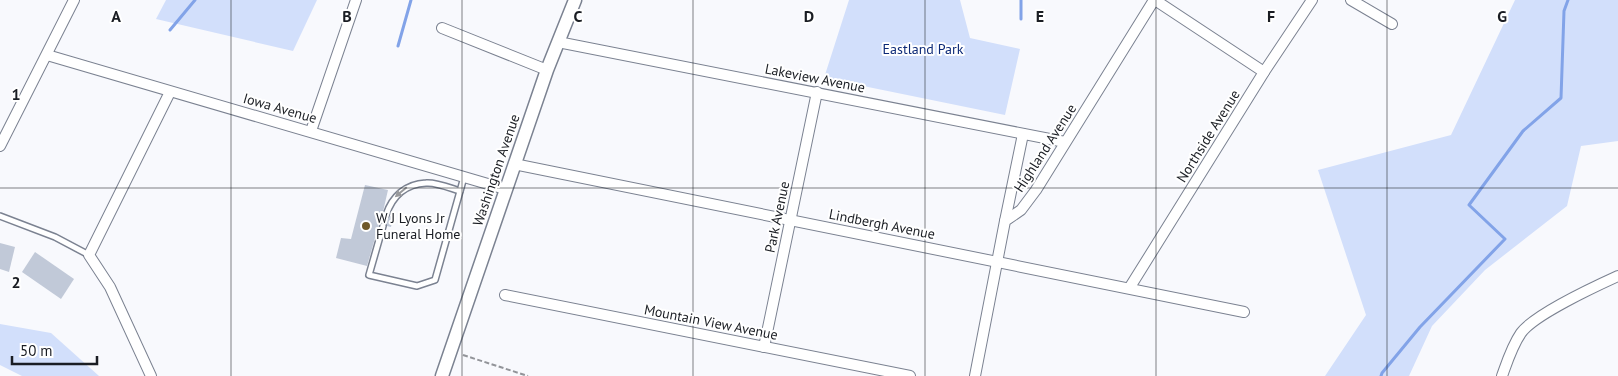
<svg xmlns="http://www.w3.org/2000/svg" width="1618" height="376" font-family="'PT Sans',sans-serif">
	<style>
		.green { fill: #d2dffb }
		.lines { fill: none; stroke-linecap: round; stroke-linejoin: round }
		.stream { stroke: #82a3e8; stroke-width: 3 }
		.building { fill: #c1c9d8 }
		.service-casing { stroke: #7b8291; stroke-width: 8 }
		.minor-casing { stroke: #7b8291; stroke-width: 12 }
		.tertiary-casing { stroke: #7b8291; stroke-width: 15 }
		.path { stroke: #929499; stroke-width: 2; stroke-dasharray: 5 2.5; stroke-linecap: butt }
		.service { stroke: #fff; stroke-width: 5 }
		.minor { stroke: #fff; stroke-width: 10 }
		.tertiary { stroke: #fff; stroke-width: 12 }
		.oneway { fill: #98999c }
		.grid { fill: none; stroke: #1a1d23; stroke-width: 1; stroke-opacity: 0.55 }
		.poi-dot { fill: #6f5929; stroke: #fff; stroke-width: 2 }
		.labels { text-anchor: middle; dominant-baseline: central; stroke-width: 4; stroke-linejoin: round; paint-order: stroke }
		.park-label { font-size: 14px; fill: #0b2876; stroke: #fff }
		.street-label { font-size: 14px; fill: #1a1d23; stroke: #fff }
		.poi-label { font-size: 14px; fill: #1a1d23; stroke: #fff; text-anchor: start }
		.grid-label { font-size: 16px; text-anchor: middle; font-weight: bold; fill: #1a1d23; stroke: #fff; stroke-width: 4; stroke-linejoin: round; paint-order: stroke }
	</style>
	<rect width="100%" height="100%" fill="#f8f9fd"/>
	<!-- green -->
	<g class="green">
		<polygon points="166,0 317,0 293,51 156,19"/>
		<polygon points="849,0 960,0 970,38 1020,49 1005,115 824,78"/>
		<polygon points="1515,0 1618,0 1618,141 1581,146 1567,206 1485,270 1432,326 1409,376 1325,376 1366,315 1318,170 1451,135"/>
		<polygon points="0,324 51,333 99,376 22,376 0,365"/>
	</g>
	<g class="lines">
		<!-- stream -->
		<g class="stream">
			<polyline points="1021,0 1021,19"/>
			<polyline points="170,30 195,0"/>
			<polyline points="398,46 411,0"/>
			<polyline points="1381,376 1382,373 1420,327 1505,239 1469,205 1523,131 1561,98 1564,11 1568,0"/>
		</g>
	</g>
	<!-- building -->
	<g class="building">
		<polygon points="365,185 388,190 382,216 386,219 390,216 393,217 391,227 387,226 384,222 379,224 367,266 336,258 341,238 351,239"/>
		<polygon points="0,243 15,247 9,272 0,269"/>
		<polygon points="35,252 74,279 61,299 22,272"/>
	</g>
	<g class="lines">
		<!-- service casing -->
		<g class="service-casing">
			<g id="service">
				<path d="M 386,215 C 392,197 405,184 426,183 C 436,182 450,188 460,191"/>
				<polyline points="0,216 55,237 89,255"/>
				<polyline points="383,226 369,275 417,286 435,280 464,177"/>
			</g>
		</g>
		<!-- minor casing -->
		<g class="minor-casing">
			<g id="minor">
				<polyline points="1155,0 1264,72"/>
				<polyline points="1351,0 1392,24"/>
				<polyline points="442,28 547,70"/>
				<polyline points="558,42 1065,142"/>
				<polyline points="47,55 505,189"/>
				<polyline points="311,131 356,0"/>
				<polyline points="0,146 74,0"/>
				<polyline points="514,164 1244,312"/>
				<polyline points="1005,221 1023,134"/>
				<polyline points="1130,287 1264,72 1312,0"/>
				<polyline points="505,295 910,376"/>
				<polyline points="764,347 817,92"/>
				<polyline points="151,376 110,287 89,255 170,92"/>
				<polyline points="975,376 1005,221 1021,210 1036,190 1154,0"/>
				<path d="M 1502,376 C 1507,362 1512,346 1521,333 C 1534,315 1596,286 1618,276"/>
			</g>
		</g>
		<!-- tertiary casing -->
		<g class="tertiary-casing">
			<polyline id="tertiary" points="442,376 547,70 575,0"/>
		</g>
		<!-- path -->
		<polyline class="path" points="463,355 528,376"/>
		<!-- service -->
		<use href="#service" class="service"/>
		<!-- minor -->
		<use href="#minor" class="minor"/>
		<!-- tertiary -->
		<use href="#tertiary" class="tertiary"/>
	</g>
	<!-- one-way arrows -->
	<defs><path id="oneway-solid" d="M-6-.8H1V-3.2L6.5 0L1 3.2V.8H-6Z" transform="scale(1.25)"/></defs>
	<use class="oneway" href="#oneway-solid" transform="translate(401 192) rotate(140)"/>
	<!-- grid -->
	<path class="grid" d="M 231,0 L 231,376M 462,0 L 462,376M 693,0 L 693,376M 925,0 L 925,376M 1156,0 L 1156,376M 1387,0 L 1387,376M 0,188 L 1618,188"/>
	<!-- markers -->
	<circle class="poi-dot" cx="366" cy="226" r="5"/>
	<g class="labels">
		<!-- park labels -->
		<g class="park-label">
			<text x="923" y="49">Eastland Park</text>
		</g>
		<!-- street labels -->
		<g class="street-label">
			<text transform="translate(815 78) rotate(11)">Lakeview Avenue</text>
			<text transform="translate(280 108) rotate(16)">Iowa Avenue</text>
			<text transform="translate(1208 136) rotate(-58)">Northside Avenue</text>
			<text transform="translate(1045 148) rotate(-57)">Highland Avenue</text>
			<text transform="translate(496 170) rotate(-71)">Washington Avenue</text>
			<text transform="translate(777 217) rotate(-78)">Park Avenue</text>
			<text transform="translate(882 224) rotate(11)">Lindbergh Avenue</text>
			<text transform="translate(711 322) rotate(11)">Mountain View Avenue</text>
		</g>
		<!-- poi labels -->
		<g class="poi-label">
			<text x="376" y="218">W J Lyons Jr<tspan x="376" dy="16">Funeral Home</tspan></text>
		</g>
	</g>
	<g class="grid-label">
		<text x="116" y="22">A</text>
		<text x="347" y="22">B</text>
		<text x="578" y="22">C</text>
		<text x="809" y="22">D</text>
		<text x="1040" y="22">E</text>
		<text x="1271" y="22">F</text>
		<text x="1502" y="22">G</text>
		<text x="16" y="100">1</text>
		<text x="16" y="288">2</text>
	</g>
	<!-- scale -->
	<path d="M12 356v8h85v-8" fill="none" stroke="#1a1d23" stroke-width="2.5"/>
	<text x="20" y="356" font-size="15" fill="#1a1d23" stroke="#ffffff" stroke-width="4" paint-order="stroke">50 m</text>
</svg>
